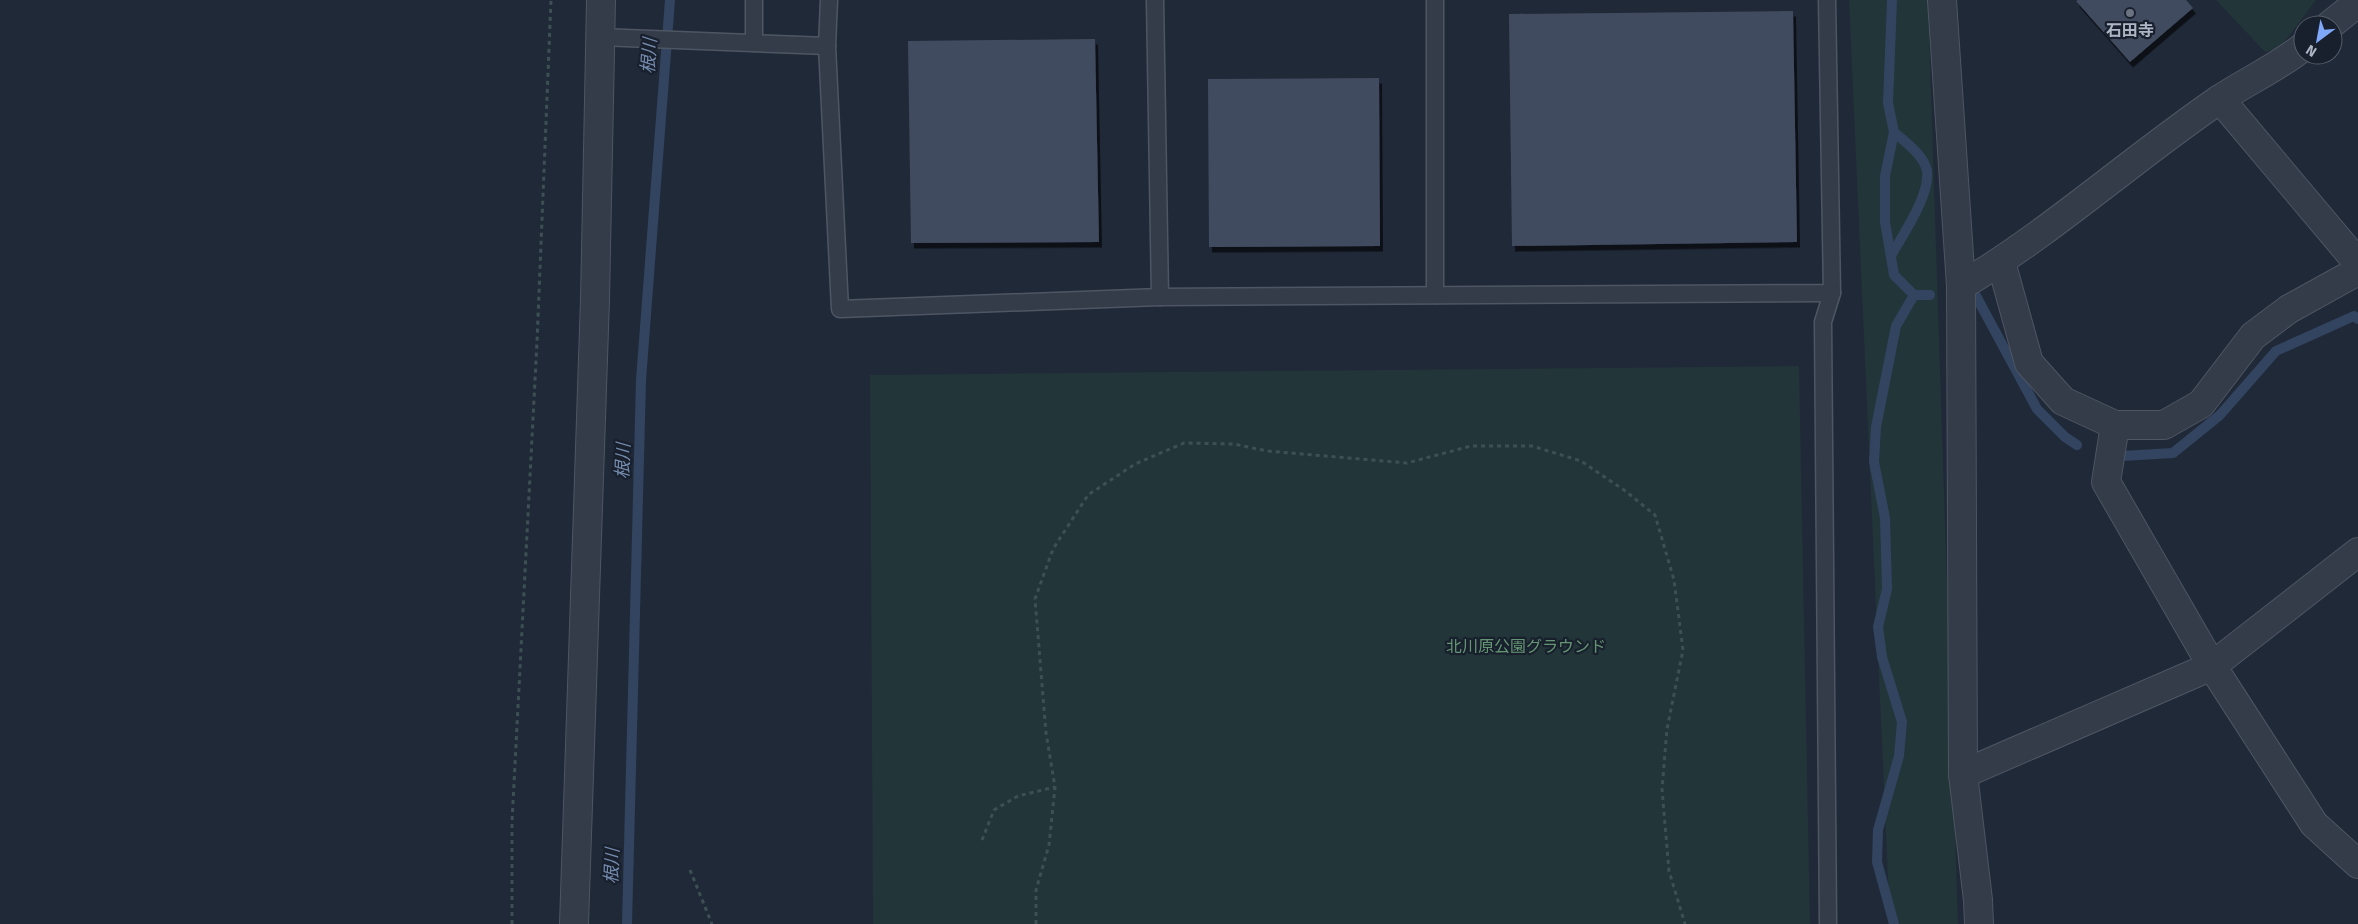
<svg xmlns="http://www.w3.org/2000/svg" width="2358" height="924" font-family="'Fira Sans','Noto Sans JP',sans-serif">
	<style>
		.green { fill: #223539 }
		.lines { fill: none; stroke-linecap: round; stroke-linejoin: round }
		.stream { stroke: #334460; stroke-width: 10 }
		.building { fill: #414c5e; filter: url(#shadow) }
		.service-casing { stroke: #4e5663; stroke-width: 19 }
		.minor-casing { stroke: #4e5663; stroke-width: 30 }
		.path { stroke: #3d5154; stroke-width: 3; stroke-dasharray: 4 4; stroke-linecap: butt }
		.service { stroke: #343b49; stroke-width: 16 }
		.minor { stroke: #343b49; stroke-width: 28 }
		.worship-dot { fill: #6b7280; stroke: #19202d; stroke-width: 2 }
		.labels { text-anchor: middle; dominant-baseline: central; stroke-width: 4.5; stroke-linejoin: round; paint-order: stroke }
		.poi-label { font-size: 16px; font-weight: bold; fill: #aeb6c5; stroke: #19202d }
		.park-label { font-size: 16px; fill: #659673; stroke: #19202d }
		.water-label { font-size: 18px; font-style: italic; fill: #758bae; stroke: #19202d }
	</style>
	<defs>
		<filter id="shadow"><feDropShadow dx="3" dy="5.5" stdDeviation="0" flood-color="#0009"/></filter>
	</defs>
	<rect width="100%" height="100%" fill="#202938"/>
	<!-- green -->
	<g class="green">
		<polygon points="1849,0 1928,0 1958,924 1890,924"/>
		<polygon points="2216,0 2316,0 2280,48 2265,52"/>
		<polygon points="1799,366 1810,924 873,924 870,375"/>
	</g>
	<g class="lines">
		<!-- stream -->
		<g class="stream">
			<polyline points="1892,0 1888,103 1894,132 1885,176 1885,222 1894,275 1914,295 1896,326 1876,427 1874,462 1885,518 1887,589 1878,627 1882,657 1902,722 1899,756 1878,830 1877,862 1894,924"/>
			<path d="M 1891,256 C 1903,234 1930,196 1927,171 C 1924,155 1905,142 1894,132"/>
			<polyline points="1914,295 1930,295"/>
			<polyline points="1976,296 2037,409 2065,437 2077,445"/>
			<polyline points="2122,456 2173,453 2220,415 2276,351 2354,316 2358,319"/>
			<polyline points="627,924 641,380 670,0"/>
		</g>
	</g>
	<!-- building -->
	<g class="building">
		<polygon points="2078,0 2186,0 2193,8 2130,62 2076,1"/>
		<polygon points="1793,11 1797,242 1512,246 1509,14"/>
		<polygon points="1095,39 1099,242 911,243 908,41"/>
		<polygon points="1379,78 1380,246 1209,247 1208,79"/>
	</g>
	<g class="lines">
		<!-- service casing -->
		<g class="service-casing">
			<g id="service">
				<polyline points="754,0 754,43"/>
				<polyline points="1155,0 1160,297"/>
				<polyline points="600,37 827,46 829,0"/>
				<polyline points="827,46 840,309 1160,297 1832,293 1827,0"/>
				<polyline points="1435,295 1435,0"/>
				<polyline points="1828,924 1823,322 1832,293"/>
			</g>
		</g>
		<!-- minor casing -->
		<g class="minor-casing">
			<g id="minor">
				<polyline points="1942,0 1961,286 1963,774 1978,900 1979,924"/>
				<polyline points="2330,25 2350,9 2356,0"/>
				<polyline points="2220,99 2358,263"/>
				<polyline points="2001,262 2029,363 2063,401 2115,425 2164,425 2201,404 2253,336 2289,309 2358,271"/>
				<path d="M 1961,286 C 2053,231 2132,159 2220,99 C 2247,81 2277,68 2303,47"/>
				<polyline points="2115,425 2106,482 2212,666 2314,824 2358,864"/>
				<polyline points="1963,774 2212,666 2358,552"/>
				<polyline points="574,924 595,299 601,0"/>
			</g>
		</g>
		<!-- path -->
		<g class="path">
			<polyline points="982,840 994,810 1018,796 1055,787"/>
			<polyline points="690,870 712,924"/>
			<polyline points="512,924 512,822 537,342 551,0"/>
			<polyline points="1036,924 1036,890 1049,845 1055,787 1046,733 1035,599 1053,549 1088,495 1135,464 1184,443 1234,444 1267,451 1407,463 1471,446 1532,446 1581,461 1624,490 1655,515 1674,580 1683,650 1667,729 1662,789 1669,871 1685,924"/>
		</g>
		<!-- service -->
		<use href="#service" class="service"/>
		<!-- minor -->
		<use href="#minor" class="minor"/>
	</g>
	<!-- markers -->
	<circle class="worship-dot" cx="2130" cy="13" r="5"/>
	<g class="labels">
		<!-- poi labels -->
		<g class="poi-label">
			<text x="2130" y="30">石田寺</text>
		</g>
		<!-- park labels -->
		<g class="park-label">
			<text x="1526" y="646">北川原公園グラウンド</text>
		</g>
		<!-- water labels -->
		<g class="water-label">
			<text transform="translate(649 56) rotate(-86)">根川</text>
			<text transform="translate(623 461) rotate(-88)">根川</text>
			<text transform="translate(612 866) rotate(-88)">根川</text>
		</g>
	</g>
	<!-- north arrow -->
	<g transform="translate(2318 40) rotate(212)"><circle r="24" fill="#19202d" stroke="#555c6a"/>
	<path d="M0-4L9 19L0 12L-9 19Z" fill="#7fa8f9"/>
	<text y="-8" font-size="14" font-weight="bold" text-anchor="middle" fill="#aeb6c5">N</text>
	</g>
</svg>
